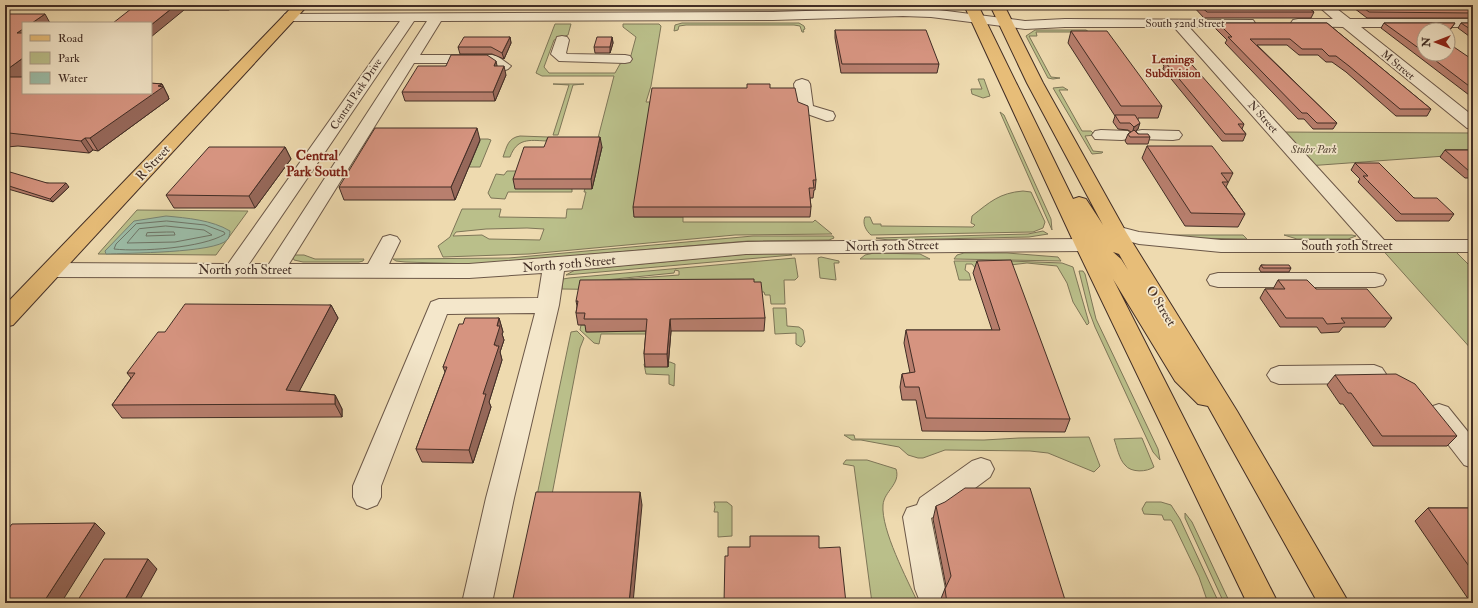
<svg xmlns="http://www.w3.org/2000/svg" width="1478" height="608" font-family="'IM FELL Double Pica',serif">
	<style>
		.green { fill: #babf8a; stroke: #7e7658; fill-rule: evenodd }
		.water { fill: #9bbba6; stroke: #778272 }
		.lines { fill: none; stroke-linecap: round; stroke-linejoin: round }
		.shore { stroke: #6e7466; stroke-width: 1 }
		.minor-tunnel { stroke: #cbb793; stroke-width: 16; stroke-dasharray: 16 8; stroke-linecap: butt }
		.minor-casing { stroke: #6c5848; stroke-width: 2 }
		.major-casing { stroke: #412d25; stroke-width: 2 }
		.minor { fill: #f4e7cb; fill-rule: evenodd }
		.major { fill: #e7bd78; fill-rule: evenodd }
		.wall { fill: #b87f6e; stroke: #412d25 }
		.shaded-wall { fill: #96685a; stroke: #412d25 }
		.building { fill: #d69480; stroke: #412d25 }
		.labels { text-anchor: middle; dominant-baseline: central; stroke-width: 3.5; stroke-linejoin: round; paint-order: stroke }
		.far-street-label { font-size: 11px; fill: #412d25; stroke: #f4e7cb }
		.far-park-label { font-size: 11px; font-style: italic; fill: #594a39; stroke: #f4e7cb }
		.far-neighbourhood-label { font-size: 12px; font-weight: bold; fill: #7a1f14; stroke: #f4e7cb }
		.street-label { font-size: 13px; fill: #412d25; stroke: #f4e7cb }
		.neighbourhood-label { font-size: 14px; font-weight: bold; fill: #7a1f14; stroke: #f4e7cb }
	</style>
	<rect width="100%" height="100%" fill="#eedaaf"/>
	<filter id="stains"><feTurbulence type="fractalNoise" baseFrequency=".005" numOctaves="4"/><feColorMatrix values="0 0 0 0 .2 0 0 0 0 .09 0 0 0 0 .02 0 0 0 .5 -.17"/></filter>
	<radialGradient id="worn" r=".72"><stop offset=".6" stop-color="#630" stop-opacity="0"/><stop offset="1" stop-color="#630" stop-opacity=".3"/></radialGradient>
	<!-- green -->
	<g class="green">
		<polygon points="682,23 799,23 804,26 805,29 803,30 804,32 802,32 800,26 794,25 686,25 679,26 678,30 674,31 675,25"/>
		<path d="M 555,24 L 571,24 L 568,35 L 554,40 L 544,67 L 549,73 L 615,73 L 620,64 L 630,59 L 636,37 L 623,27 L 623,24 L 659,24 L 661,26 L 651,86 L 646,102 L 652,102 L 634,217 L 683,217 L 683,222 L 813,222 L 815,220 L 832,234 L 735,235 L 529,254 L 443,257 L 438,246 L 450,237 L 462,209 L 501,209 L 499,217 L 566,218 L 567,209 L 582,209 L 586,192 L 584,192 L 614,76 L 542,76 L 536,73 ZM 527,228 L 544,229 L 540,240 L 489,239 L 482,235 L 453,236 L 456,232 L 486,229 Z"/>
		<polygon points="1035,30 1086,30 1089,32 1036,32 1037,36 1029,36 1051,77 1060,78 1053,79 1048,78 1026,36"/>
		<polygon points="978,79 984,79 990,96 983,98 972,94 971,89 982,89"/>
		<polygon points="553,84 584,84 573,85 558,135 553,135 569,85"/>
		<polygon points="1063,87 1068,90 1059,90 1082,131 1091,131 1095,135 1085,136 1093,151 1103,152 1102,153 1092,154 1053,88"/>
		<polygon points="1000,112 1004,115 1051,219 1052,230"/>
		<polygon points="1276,132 1473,133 1473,154 1307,166"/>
		<path d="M 520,136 L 548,137 L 546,141 C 529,140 517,138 510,157 L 503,157 C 507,146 508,138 520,136 Z"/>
		<polygon points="437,139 488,139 491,140 480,167 469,167 480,141"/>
		<polygon points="507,171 521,171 572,189 572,192 508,192 505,199 491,198 488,193 496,174 504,175"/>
		<path d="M 1023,191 L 1031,192 L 1045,222 L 1043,228 L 1033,232 L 871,235 C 866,231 862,223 865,217 L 870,217 L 873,224 L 881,224 L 881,226 L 973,227 L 975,225 L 971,223 L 972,216 C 990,202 999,193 1023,191 Z"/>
		<polygon points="137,210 248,211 216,255 98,254"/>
		<polygon points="1043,231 1048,234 1029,237 888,240 876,238 1028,234"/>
		<polygon points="1167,235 1243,235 1247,239 1191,238"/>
		<polygon points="1284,235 1352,235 1356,236 1348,239 1297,239"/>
		<polygon points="753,236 833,236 834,238 829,240 748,241 474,264 405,262 396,261 393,259 509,258"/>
		<polygon points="1379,246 1450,246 1473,269 1473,351"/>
		<polygon points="787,253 792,255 566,275 575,270 748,254"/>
		<polygon points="874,253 920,254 930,259 860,259 865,255"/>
		<polygon points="964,253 1007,253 1058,257 1061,261 954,259 957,255"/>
		<polygon points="292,255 304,255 315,259 364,259 363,261 359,262 303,262 294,260"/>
		<polygon points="821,257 839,261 839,263 834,263 836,280 820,278 818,258"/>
		<path d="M 795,258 L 798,277 L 795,280 L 784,280 L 785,304 L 771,304 L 770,295 L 765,295 L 764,292 L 562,289 L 563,279 L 569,278 ZM 675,270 L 679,271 L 679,275 L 585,282 L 674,273 Z"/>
		<polygon points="954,261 1002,261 976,269 972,264 966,264 965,270 969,273 971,280 959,280"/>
		<polygon points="1009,261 1062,263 1073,267 1089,323 1087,325 1073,302 1067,283 1057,266 1027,263 1010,265"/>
		<polygon points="1079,271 1083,271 1085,274 1096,319 1158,449 1160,460 1153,452 1095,327 1089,311"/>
		<polygon points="773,308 786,308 787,326 799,327 803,330 805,342 801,347 796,344 796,333 775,334"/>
		<polygon points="581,325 587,325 587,332 651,331 651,334 601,334 599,344 594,343 580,330"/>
		<polygon points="577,331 584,338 580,348 550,505 535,505 571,332"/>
		<polygon points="648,362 670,362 675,364 674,386 669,384 669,375 646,374 644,364"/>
		<polygon points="844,435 854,435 855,439 984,440 1019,438 1089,437 1100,466 1094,472 1048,453 1030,451 945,450 923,458 918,458 908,455 899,447 861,440 852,440"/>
		<path d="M 1142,438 L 1154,467 C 1147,472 1131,473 1125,465 C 1119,459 1117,447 1114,439 Z"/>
		<path d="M 846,460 L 867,460 L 896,469 C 901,484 884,491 883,505 C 881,530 907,579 918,603 L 872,603 L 854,466 L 843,464 Z"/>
		<polygon points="714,502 727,502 732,506 732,536 718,537 718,512 714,512 715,507"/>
		<polygon points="1146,502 1161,502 1171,505 1180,519 1219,603 1208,603 1199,577 1174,525 1171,520 1164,520 1162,515 1144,514 1142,509"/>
		<polygon points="1185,513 1192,522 1230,603 1224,603 1185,518"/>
	</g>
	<!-- water -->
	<path class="water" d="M 166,216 C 187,218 212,220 230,231 C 230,234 229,238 227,240 C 215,253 127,253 106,254 L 105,251 L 134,221 Z"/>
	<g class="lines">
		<!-- shore -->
		<g class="shore">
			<path d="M 167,221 L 205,225 L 224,232 L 225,234 C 203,248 140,252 114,249 L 116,244 L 136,224 Z"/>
			<polygon points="166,226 204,230 212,235 175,242 127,243 139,229"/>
			<polygon points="167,232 174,232 175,235 146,236 147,233"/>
		</g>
		<!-- minor-tunnel -->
		<polyline class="minor-tunnel" points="1119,131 1139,131"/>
		<!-- minor casing -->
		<g class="minor-casing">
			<g id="minor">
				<polygon points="1317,5 1332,5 1350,19 1473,19 1473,27 1361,27 1473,116 1473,129 1467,128 1343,27 1293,26 1291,23 1293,20 1298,19 1333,19"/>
				<path d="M 903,8 L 931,9 L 1025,21 L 1065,19 L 1253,20 L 1255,23 L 1253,26 L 1248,27 L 1189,27 L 1384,240 L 1473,240 L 1473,252 L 1221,252 L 1139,244 L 1109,236 L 1106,232 L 1109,228 L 1116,226 L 1139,232 L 1221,240 L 1362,240 L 1174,27 L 1065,27 L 1025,29 L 931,17 L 903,16 L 773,20 L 441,21 L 420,55 L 492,55 L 497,56 L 511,66 L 508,69 L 503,71 L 489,63 L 414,63 L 289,264 L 368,264 L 383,237 L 390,235 L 397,237 L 400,241 L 389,264 L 469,264 L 746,242 L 1085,239 L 1092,240 L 1095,245 L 1092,250 L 1085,251 L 746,254 L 564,271 L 559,305 L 514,498 L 492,603 L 462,603 L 486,498 L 535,313 L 447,314 L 381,486 L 381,497 L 377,505 L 367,509 L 357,505 L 353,497 L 353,486 L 431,302 L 439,299 L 538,298 L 542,273 L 469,278 L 52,277 L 45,275 L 41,270 L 45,265 L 52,263 L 228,264 L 400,21 L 290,21 L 285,20 L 283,17 L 285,14 L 773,12 ZM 414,21 L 427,21 L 269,264 L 249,264 Z"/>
				<polygon points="562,36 567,37 569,40 566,53 567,54 625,55 630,56 632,59 630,62 625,63 559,61 551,54 557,37"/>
				<polygon points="802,79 808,81 810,84 813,106 833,112 835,116 833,120 827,121 799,111 797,108 794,84 796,81"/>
				<polygon points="1101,130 1128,131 1131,135 1128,139 1122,140 1095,139 1092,135 1095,131"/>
				<polygon points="1142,130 1179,131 1182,135 1179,139 1173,140 1136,139 1133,135 1136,131"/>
				<polygon points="1218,273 1375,273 1383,275 1386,280 1383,285 1375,287 1218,287 1210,285 1207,280 1210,275"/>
				<polygon points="1374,365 1382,368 1386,374 1382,380 1374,383 1279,384 1271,381 1267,375 1271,369 1279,366"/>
				<polygon points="1439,404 1448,407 1473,438 1473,468 1464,465 1430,421 1426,414 1430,407"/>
				<polygon points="981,458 990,461 994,469 990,477 940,514 931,518 945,589 941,599 930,603 919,599 915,589 903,517 907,508 917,505 920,498 972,461"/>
			</g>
		</g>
		<!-- major casing -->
		<g class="major-casing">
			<g id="major">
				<polygon points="294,5 308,5 13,325 5,327 5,305"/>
				<path d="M 964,5 L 978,5 L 1073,199 L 1079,197 L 1086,199 L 1103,225 L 1027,83 L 990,5 L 1004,5 L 1043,83 L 1126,232 L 1237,411 L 1349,603 L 1318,603 L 1208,406 L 1198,404 L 1175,381 L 1113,279 L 1278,603 L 1247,603 L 1075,245 ZM 1113,252 L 1119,254 L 1128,270 L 1121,259 Z"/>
			</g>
		</g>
		<!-- minor -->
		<use href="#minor" class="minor"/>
		<!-- major -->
		<use href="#major" class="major"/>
	</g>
	<!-- wall -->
	<g class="wall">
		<polygon points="136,5 235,5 229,10 184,10"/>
		<polygon points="1192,5 1305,5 1314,12 1311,18 1204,18"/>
		<polygon points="1350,5 1473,5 1473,18 1367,18"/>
		<polygon points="5,14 23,23 23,76 21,77 162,84 168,96 169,99 98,151 93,150 89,153 18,146 7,147 5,148"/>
		<polygon points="1218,23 1327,23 1431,109 1427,116 1396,116 1346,72 1332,62 1326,62 1318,55 1299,55 1287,45 1257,45 1337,123 1333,129 1313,129 1304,119 1298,119 1225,43 1227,40 1215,28"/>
		<polygon points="1384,23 1455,23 1448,33 1448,30 1424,30 1424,54 1448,54 1473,60 1473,98 1381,28"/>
		<polygon points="1461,23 1473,23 1473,39 1458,28"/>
		<polygon points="835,30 939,64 937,73 841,73 835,38"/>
		<polygon points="1071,31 1162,106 1158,118 1138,118 1138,129 1136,131 1138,134 1150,137 1148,144 1127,144 1125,141 1128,134 1131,132 1128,130 1118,129 1113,122 1115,116 1068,43"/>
		<polygon points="510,37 511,43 504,59 492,54 460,54 458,47"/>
		<polygon points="612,37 613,43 610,53 595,53 594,47"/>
		<polygon points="1164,58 1244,124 1242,129 1246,134 1243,141 1222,141 1163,69 1164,66 1162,64"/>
		<polygon points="446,66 497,66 506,75 495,101 405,101 402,92"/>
		<polygon points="770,88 816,180 815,190 814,190 813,198 810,198 811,207 810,217 634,217 633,207"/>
		<polygon points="480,140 455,200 344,200 339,187"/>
		<polygon points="1147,146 1233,173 1226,187 1245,214 1238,227 1185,226 1142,158"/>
		<polygon points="285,147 291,159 255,208 174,208 166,195"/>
		<polygon points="544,147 602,147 592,189 515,189 513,179"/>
		<polygon points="1445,150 1473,150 1473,180 1471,178 1465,178 1440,157"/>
		<polygon points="1355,163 1414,198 1454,214 1449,221 1396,221 1358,182 1360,179 1351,170"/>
		<polygon points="47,183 69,187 53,202 8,189 6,185"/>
		<polygon points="977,261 1070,419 1065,432 922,431 916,400 902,400 900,387 902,374 910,373 904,343 906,330 992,330 973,273"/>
		<polygon points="1261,265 1291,268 1289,272 1261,272 1259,269"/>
		<polygon points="1278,280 1316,289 1392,318 1385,327 1343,327 1339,332 1321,333 1317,327 1280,327 1260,298 1265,289 1273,289"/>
		<polygon points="754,282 765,318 764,331 671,331 668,367 645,367 644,354 646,331 586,332 585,325 578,325 576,313 577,306 576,301"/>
		<polygon points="331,305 338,318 299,391 335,395 342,409 342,417 122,418 112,405 131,378 127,373 165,332"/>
		<polygon points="499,318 503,332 502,334 504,340 500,352 502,360 489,402 491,407 473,463 422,462 416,449 445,372 443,367 463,324"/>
		<polygon points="1335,375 1457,436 1447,446 1373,446 1343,404 1340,404 1327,385"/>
		<polygon points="936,506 1066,603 941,603 940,601 946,586 933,519"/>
		<polygon points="1428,508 1473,508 1473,603 1471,603 1415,521"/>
	</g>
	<!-- shaded-wall -->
	<g class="shaded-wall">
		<polygon points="5,5 16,5 5,12"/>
		<polygon points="176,5 182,5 184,10 151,37 151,25"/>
		<polygon points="227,5 235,5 229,10"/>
		<polygon points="45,14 50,23 32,23"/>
		<polygon points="23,29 23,43 17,33"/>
		<polygon points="510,37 511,43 504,59 502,53"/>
		<polygon points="612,37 613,43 610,53 610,47"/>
		<polygon points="23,58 23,76 5,89 5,71"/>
		<polygon points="496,61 498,70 494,66"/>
		<polygon points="504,66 506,75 495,101 493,92"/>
		<polygon points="162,84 168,96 169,99 98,151 90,138"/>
		<polygon points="1140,123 1138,129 1132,134 1134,127"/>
		<polygon points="477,128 480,140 455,200 451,187"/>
		<polygon points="600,137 602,147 592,189 591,179"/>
		<polygon points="85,138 93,150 89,153 81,141"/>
		<polygon points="285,147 291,159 255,208 249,196"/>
		<polygon points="66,183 69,187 53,202 50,199"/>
		<polygon points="331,305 338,318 293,403 286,390"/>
		<polygon points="499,318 503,332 502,334 504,340 500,352 502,360 489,402 491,407 473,463 469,450 483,394 494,345 497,326"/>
		<polygon points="670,319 671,331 668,367 667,354"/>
		<polygon points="335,395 342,409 342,417 335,404"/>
		<polygon points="640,492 642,505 633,603 629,603"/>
		<polygon points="95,523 105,533 61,603 43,603"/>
		<polygon points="148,559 157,569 138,603 123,603"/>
	</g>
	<!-- building -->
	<g class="building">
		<polygon points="136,5 176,5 151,25 151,23 113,23"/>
		<polygon points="1199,5 1305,5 1314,12 1207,12"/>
		<polygon points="1360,5 1473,5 1473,13 1369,12"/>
		<polygon points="5,14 45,14 32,23 23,23 23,29 17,33 23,33 23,58 5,71"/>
		<polygon points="1218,23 1327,23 1431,109 1400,109 1349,66 1336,56 1329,56 1322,49 1302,49 1290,39 1250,39 1337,123 1317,123 1307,113 1302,113 1228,37 1232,37"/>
		<polygon points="1384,23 1455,23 1448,32 1448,30 1424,30 1424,52"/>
		<polygon points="1461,23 1473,23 1473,31"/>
		<polygon points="835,30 926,30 939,64 842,64"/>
		<polygon points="1071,31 1107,31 1162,106 1121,106"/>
		<polygon points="464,37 510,37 502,53 491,47 458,47"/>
		<polygon points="597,37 612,37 610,47 594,47"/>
		<polygon points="1448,43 1473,60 1473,89 1427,54 1448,54"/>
		<polygon points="451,55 487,55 496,61 494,66 504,66 493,92 402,92 418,66 446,66"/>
		<polygon points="1164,58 1186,58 1244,124 1238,124 1246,134 1225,134 1165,62 1168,62"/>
		<polygon points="5,77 23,77 23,93 151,93 151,83 162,84 158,86 163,87 90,138 85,138 81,141 9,133 5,133"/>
		<polygon points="747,84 770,84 770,88 795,88 798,102 808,106 816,180 813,180 814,188 809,188 811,207 633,207 652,88 747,88"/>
		<polygon points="1115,115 1135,115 1140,123 1134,127 1130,123 1120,123"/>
		<polygon points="375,128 477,128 451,187 339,187"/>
		<polygon points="1134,130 1138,134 1148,134 1150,137 1130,137 1128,134"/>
		<polygon points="548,137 600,137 591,179 513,179 524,147 544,147"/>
		<polygon points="1147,146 1212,146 1233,173 1221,173 1228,182 1222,182 1245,214 1191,213"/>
		<polygon points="209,147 285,147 249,196 166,195"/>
		<polygon points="1445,150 1473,150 1473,171 1469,171"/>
		<polygon points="1355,163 1379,163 1414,198 1437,198 1454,214 1401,214 1363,176 1368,176"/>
		<polygon points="10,172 47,183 66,183 50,199 6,185"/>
		<polygon points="1011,260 1070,419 926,418 919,387 905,387 902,374 915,372 906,330 1000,330 977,261"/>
		<polygon points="1261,265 1289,265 1291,268 1263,268"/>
		<polygon points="754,279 754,282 761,282 765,318 670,319 667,354 644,354 647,319 584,319 585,313 576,313 578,301 576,301 580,280"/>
		<polygon points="1278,280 1307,280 1316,289 1367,289 1392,318 1341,318 1345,323 1327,324 1323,318 1286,318 1265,289 1285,289"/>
		<polygon points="185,304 331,305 286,390 335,395 335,404 112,405 135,373 127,373 158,332 165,332"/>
		<polygon points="465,318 499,318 497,326 500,326 494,345 496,345 496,346 499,346 483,394 486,394 469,450 416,449 447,367 443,367 459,324 463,324"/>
		<polygon points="1396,374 1415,384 1457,436 1382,436 1351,393 1348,393 1335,375"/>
		<polygon points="965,488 1030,488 1066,603 947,603 945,589 951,576 936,506 945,502"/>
		<polygon points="536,492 640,492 629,603 512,603"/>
		<polygon points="1428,508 1473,508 1473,572"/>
		<polygon points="95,523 43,603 5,603 5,533 12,524"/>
		<polygon points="750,536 819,536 819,548 840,547 846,603 724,603 725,556 728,556 728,547 750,547"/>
		<polygon points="104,559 148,559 123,603 76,603"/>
	</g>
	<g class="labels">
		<!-- far-street labels -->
		<g class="far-street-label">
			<text x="1185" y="23">South 52nd Street</text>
			<text transform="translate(1398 65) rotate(39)">M Street</text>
			<text transform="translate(356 94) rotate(-56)">Central Park Drive</text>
			<text transform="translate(1263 117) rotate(48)">N Street</text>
		</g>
		<!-- far-park labels -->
		<g class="far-park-label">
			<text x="1314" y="149">Stuhr Park</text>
		</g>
		<!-- far-neighbourhood labels -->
		<g class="far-neighbourhood-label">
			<text x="1173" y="59">Lemings<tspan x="1173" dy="14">Subdivision</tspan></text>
		</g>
		<!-- street labels -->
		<g class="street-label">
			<text transform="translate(153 163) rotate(-47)">R Street</text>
			<text transform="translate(892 246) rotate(-1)">North 50th Street</text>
			<text x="1347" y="246">South 50th Street</text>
			<text transform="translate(569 264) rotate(-5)">North 50th Street</text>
			<text x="245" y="270">North 50th Street</text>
			<text transform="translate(1161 306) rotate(59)">O Street</text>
		</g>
		<!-- neighbourhood labels -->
		<g class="neighbourhood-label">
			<text x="317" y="155">Central<tspan x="317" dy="16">Park South</tspan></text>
		</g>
	</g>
	<!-- margin -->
	<rect width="1478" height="608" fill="none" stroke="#eedaaf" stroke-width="20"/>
	<rect x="6" y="6" width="1466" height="596" fill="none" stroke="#412d25" stroke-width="2"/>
	<rect x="10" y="10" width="1458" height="588" fill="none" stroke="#412d25"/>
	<!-- legend -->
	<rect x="22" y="22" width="130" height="72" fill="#f4e7cb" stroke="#ac9d89"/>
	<rect x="30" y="35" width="20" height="6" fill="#e7bd78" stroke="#ac9d89"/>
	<text x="58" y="42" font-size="12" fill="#412d25">Road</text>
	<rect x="30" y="52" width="20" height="12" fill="#babf8a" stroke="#ac9d89"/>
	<text x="58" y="62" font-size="12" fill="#412d25">Park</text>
	<rect x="30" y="72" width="20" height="12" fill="#9bbba6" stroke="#ac9d89"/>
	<text x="58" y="82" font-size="12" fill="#412d25">Water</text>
	<!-- north arrow -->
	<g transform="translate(1436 42) rotate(270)"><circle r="19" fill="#f4e7cb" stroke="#ac9d89"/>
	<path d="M0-3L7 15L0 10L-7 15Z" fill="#8f2418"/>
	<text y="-6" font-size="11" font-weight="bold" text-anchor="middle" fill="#412d25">N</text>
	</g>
	<rect width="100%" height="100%" filter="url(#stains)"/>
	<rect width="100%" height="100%" fill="url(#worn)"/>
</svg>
